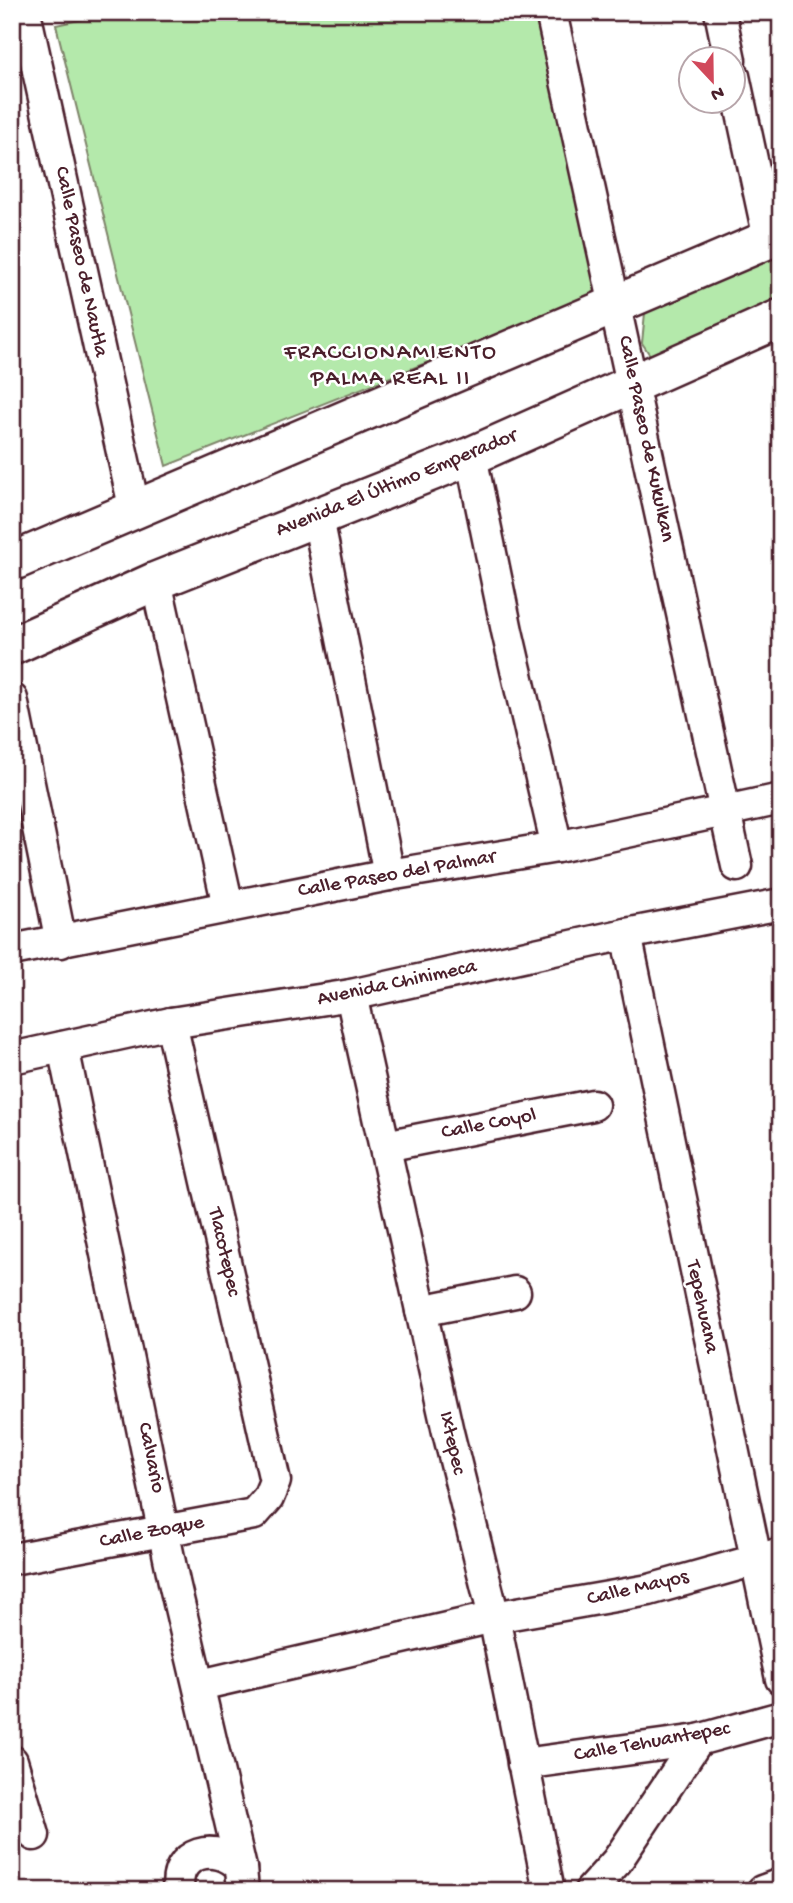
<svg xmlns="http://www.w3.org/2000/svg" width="793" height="1903" font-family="'Gochi Hand',sans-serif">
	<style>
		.green { fill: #b4e9ab; stroke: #7f846b; stroke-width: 2 }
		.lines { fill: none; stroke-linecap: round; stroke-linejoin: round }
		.minor-casing { stroke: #4a1f2b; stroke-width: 35 }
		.tertiary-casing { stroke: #4a1f2b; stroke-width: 42 }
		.minor { stroke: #fff; stroke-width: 30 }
		.tertiary { stroke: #fff; stroke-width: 37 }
		.labels { text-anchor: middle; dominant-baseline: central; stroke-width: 5; stroke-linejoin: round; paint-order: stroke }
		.street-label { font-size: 21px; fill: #4a1f2b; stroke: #fff }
		.neighbourhood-label { font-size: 23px; letter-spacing: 2px; fill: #4a1f2b; stroke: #fff }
	</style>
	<rect width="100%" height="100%" fill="#fff"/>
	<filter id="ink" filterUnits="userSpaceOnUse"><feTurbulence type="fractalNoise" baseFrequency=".0143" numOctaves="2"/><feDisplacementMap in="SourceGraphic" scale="14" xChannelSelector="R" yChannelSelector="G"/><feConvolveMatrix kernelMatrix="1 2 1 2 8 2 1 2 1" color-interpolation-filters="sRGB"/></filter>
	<g filter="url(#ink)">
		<!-- green -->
		<g class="green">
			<polygon points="116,12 543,12 607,291 166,466 56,25"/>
			<polygon points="781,252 781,303 652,358 642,343 645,313"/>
		</g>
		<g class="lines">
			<!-- minor casing -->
			<g class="minor-casing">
				<g id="minor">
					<polyline points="25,12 135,511"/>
					<polyline points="551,12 737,866"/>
					<polyline points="720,12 730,60"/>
					<polyline points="734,76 769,239"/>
					<polyline points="471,456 507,631 557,847"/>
					<polyline points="318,518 389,875"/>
					<polyline points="156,581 228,906"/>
					<polyline points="12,699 61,942"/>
					<polyline points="626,934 781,1679"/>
					<polyline points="12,950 389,875 557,847 781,799"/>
					<polyline points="351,995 448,1432 494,1617 549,1891"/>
					<polyline points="63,1047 174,1582 241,1868"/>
					<polyline points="12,1058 171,1023 351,995 626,934 781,904"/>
					<polyline points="385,1146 593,1105"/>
					<polyline points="421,1311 515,1292"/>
					<polyline points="12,1559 254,1514 268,1498 275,1481 171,1023"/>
					<polyline points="200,1685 494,1617 649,1590 781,1553"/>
					<polyline points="12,1761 34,1835"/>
					<polyline points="523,1764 698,1740 781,1717"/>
					<path d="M 179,1891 C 172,1852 218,1840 241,1868 L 243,1891"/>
					<polyline points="590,1891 617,1861 698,1740"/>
					<polyline points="762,1891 781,1884"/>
				</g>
			</g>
			<!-- tertiary casing -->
			<g class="tertiary-casing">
				<g id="tertiary">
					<polyline points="12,562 781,234"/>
					<polyline points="12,646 156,581 471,456 781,318"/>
				</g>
			</g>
			<!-- minor -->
			<use href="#minor" class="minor"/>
			<!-- tertiary -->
			<use href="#tertiary" class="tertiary"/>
		</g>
	</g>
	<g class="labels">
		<!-- street labels -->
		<g class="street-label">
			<text transform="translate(80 262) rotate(78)">Calle Paseo de Nautla</text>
			<text transform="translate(645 439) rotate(78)">Calle Paseo de Kukulkan</text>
			<text transform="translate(397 484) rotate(-22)">Avenida El Último Emperador</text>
			<text transform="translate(397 875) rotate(-10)">Calle Paseo del Palmar</text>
			<text transform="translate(397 984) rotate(-12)">Avenida Chinimeca</text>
			<text transform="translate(489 1125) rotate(-11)">Calle Coyol</text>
			<text transform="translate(223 1252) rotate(77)">Tlacotepec</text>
			<text transform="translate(701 1307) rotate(78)">Tepehuana</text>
			<text transform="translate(451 1443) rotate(77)">Ixtepec</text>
			<text transform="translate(150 1458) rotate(78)">Calvario</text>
			<text transform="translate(152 1533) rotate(-11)">Calle Zoque</text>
			<text transform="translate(638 1589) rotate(-13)">Calle Mayos</text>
			<text transform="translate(652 1743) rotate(-10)">Calle Tehuantepec</text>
		</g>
		<!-- neighbourhood labels -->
		<g class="neighbourhood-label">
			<text x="391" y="353">FRACCIONAMIENTO<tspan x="391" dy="26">PALMA REAL II</tspan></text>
		</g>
	</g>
	<!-- margin -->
	<rect width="793" height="1903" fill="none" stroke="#fff" stroke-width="42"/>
	<rect x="21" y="21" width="751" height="1861" fill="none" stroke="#4a1f2b" stroke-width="2.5" filter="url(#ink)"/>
	<!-- north arrow -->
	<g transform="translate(712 80) rotate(158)"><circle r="33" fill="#ffffff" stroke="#b7a5aa" stroke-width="2"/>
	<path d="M0-5L12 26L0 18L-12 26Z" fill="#d1495b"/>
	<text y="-10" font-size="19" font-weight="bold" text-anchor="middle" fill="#4a1f2b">N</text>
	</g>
</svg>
